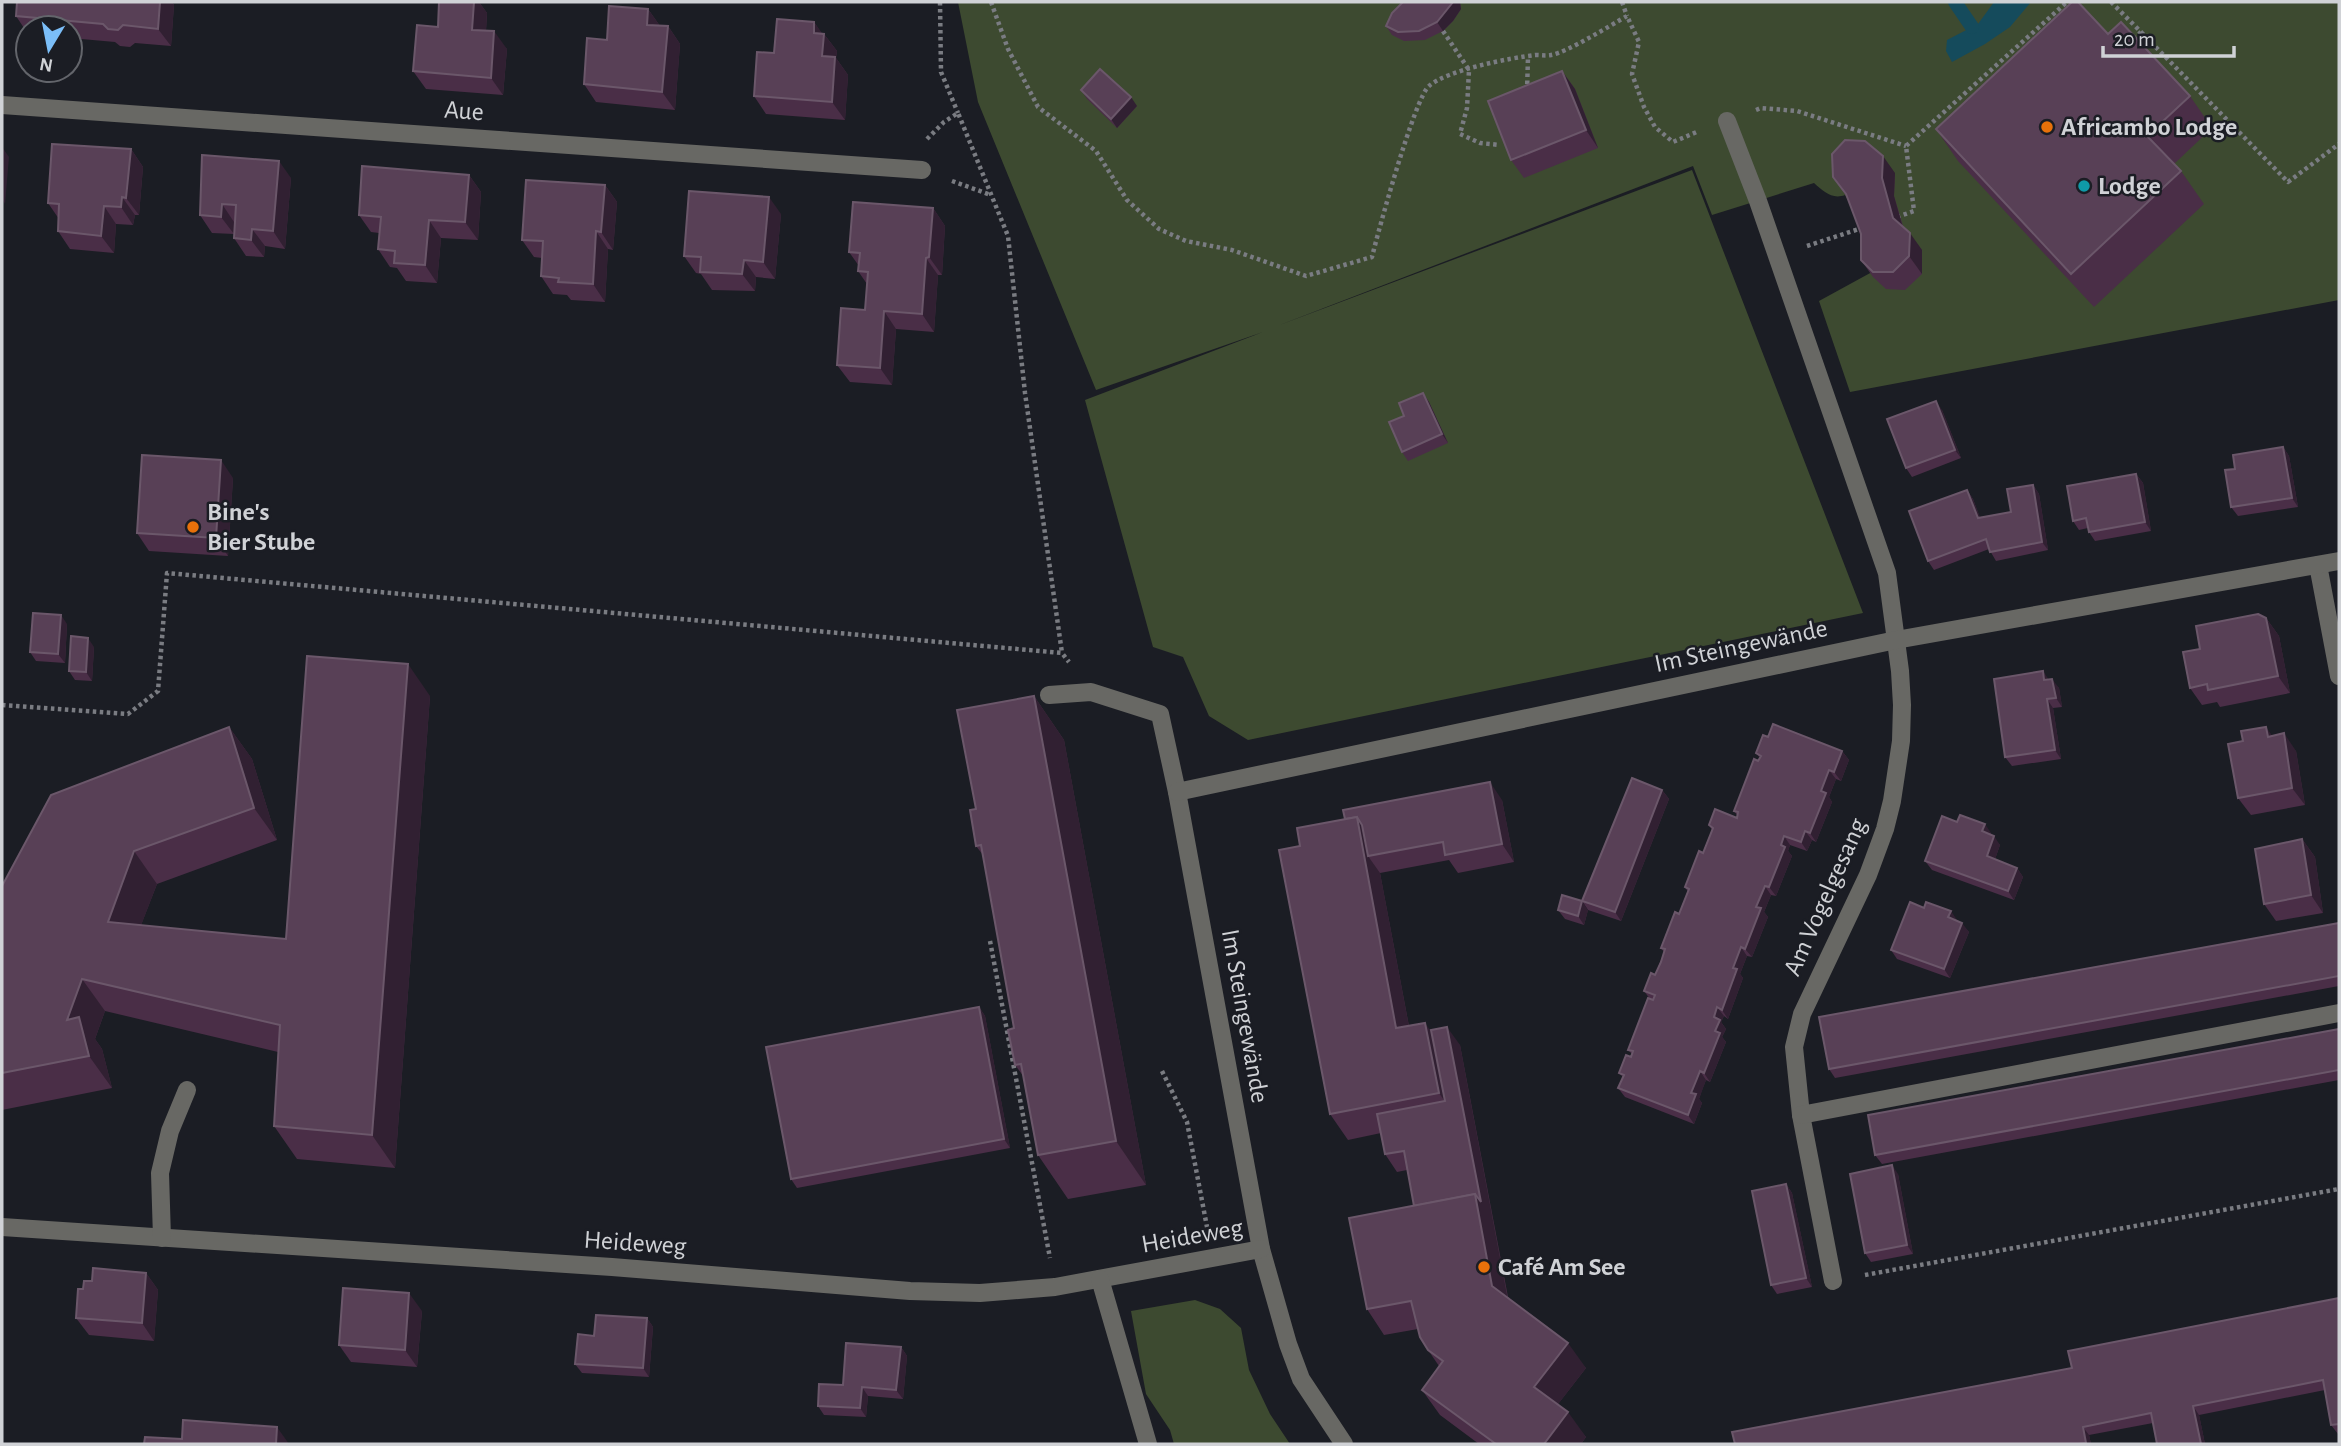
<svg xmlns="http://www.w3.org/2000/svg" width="2341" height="1446" font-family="'Alegreya Sans',sans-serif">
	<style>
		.green { fill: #3d4a30 }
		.water { fill: #154b5c }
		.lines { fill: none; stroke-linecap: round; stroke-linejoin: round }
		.stream { stroke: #154b5c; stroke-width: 14 }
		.path { stroke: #7a7c82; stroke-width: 4.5; stroke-dasharray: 3.5 3.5; stroke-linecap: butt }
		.minor { stroke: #686864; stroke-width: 18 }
		.wall { fill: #4a2e47 }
		.shaded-wall { fill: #312032 }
		.building { fill: #584056; stroke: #6b576a; stroke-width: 2 }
		.food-dot { fill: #e8710a; stroke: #1b1d24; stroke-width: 2.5 }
		.culture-dot { fill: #0f9aa8; stroke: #1b1d24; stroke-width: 2.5 }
		.labels { text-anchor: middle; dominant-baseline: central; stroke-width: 5; stroke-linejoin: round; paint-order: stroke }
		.street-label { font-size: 26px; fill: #d0d2d6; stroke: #1b1d24 }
		.poi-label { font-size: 26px; font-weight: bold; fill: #d0d2d6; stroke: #1b1d24; text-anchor: start }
	</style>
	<rect width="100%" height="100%" fill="#1b1d24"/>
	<!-- green -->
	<g class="green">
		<path d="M 958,2 L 2339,2 L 2339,300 L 1850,392 L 1819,301 L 1872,272 L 1863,228 L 1845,195 C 1832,200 1823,191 1814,183 L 1712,215 L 1693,166 L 1277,326 L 1692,170 L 1863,613 L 1248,740 L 1209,716 L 1183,657 L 1153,647 L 1085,400 L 1263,332 L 1096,390 L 978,102 Z"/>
		<polygon points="1195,1300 1220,1309 1241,1328 1249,1370 1270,1414 1290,1444 1174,1444 1170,1430 1146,1394 1131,1311"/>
	</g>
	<!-- water -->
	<polygon class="water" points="1994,2 2031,2 2010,27 1985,44 1952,62 1946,51 1947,40 1978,24"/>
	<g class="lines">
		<!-- stream -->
		<polyline class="stream" points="1955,2 1972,27"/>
		<!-- path -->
		<g class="path">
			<polyline points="940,2 941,72 958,113"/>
			<path d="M 991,2 L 1008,49 L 1038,107 L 1096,151 L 1127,200 L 1159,229 L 1186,241 L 1232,250 L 1306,276 L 1372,257 C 1378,232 1415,97 1429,86 C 1447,70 1510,58 1535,55 C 1541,55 1546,56 1551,55 C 1566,53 1611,25 1627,16 L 1639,42 L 1632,74 L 1644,107 L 1655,127 L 1673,142 L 1699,131"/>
			<polyline points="1622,2 1627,16"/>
			<polyline points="2111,2 2141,32 2131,41"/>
			<polyline points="1443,31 1469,70 1467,108 1460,134 1480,143 1500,145"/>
			<polyline points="2141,32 2288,182 2339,144"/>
			<polyline points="1527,91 1528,57"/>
			<polyline points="1756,110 1761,108 1797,111 1906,146"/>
			<polyline points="927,139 944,122 958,113 1008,236 1025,393 1062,653"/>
			<polyline points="952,181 991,195"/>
			<polyline points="1897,217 1914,211 1906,146 2067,2"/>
			<polyline points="1807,246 1862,228"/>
			<polyline points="2,705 128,714 158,691 167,573 1062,653 1069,662"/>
			<polyline points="990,941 1050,1258"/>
			<polyline points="1162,1071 1187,1122 1207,1227"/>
			<polyline points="1865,1275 2339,1189"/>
		</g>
		<!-- minor -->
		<g class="minor">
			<polyline points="2,105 922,170"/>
			<polyline points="1727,121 1758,201 1887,573 1900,671 1902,705 1901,741 1892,801 1885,829 1868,875 1802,1014 1794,1047 1801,1115 1833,1281"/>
			<polyline points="2318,565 2339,676"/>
			<polyline points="1049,695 1091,692 1160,714 1177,792 1261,1249 1288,1344 1301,1379 1344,1444"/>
			<polyline points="1177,792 1896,640 2339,561"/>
			<polyline points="1801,1115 2339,1013"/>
			<polyline points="2,1227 612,1267 910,1291 980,1293 1055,1287 1261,1249"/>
			<polyline points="162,1238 160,1173 170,1131 187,1090"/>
			<polyline points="1100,1279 1148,1444"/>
		</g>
	</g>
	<!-- wall -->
	<g class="wall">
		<polygon points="17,2 172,2 174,5 171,46 135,43 130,47 120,46 115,42 70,38 70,28 28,28 28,34 16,16"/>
		<polygon points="439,2 479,2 487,13 486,31 507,49 503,95 426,89 413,71 438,27"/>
		<polygon points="1403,2 1460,2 1461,9 1453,21 1443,31 1425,40 1404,41 1392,35 1386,26"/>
		<polygon points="648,9 660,26 668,26 680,44 675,110 596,102 584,84 607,40"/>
		<polygon points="814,22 822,34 824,34 837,51 836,58 848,75 845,120 766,114 754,96 774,53"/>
		<polygon points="2108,34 2190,96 2212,128 2174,164 2181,171 2204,204 2094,307 1958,161 1936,129"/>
		<polygon points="1562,71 1575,89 1598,148 1524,178 1511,160"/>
		<polygon points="1081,90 1137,106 1117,128 1087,99"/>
		<polygon points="131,149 143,167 139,215 135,215 133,225 116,224 114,253 70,249 58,231 59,219 48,203"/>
		<polygon points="202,155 291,178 285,249 265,246 264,257 246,256 234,238 235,222 234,234 212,233 200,215"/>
		<polygon points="1895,173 1894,196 1903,226 1922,250 1922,274 1905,290 1886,289 1873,277 1861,260 1861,234 1847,197 1833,177"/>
		<polygon points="469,175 481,192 478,240 441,238 437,283 406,281 397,268 390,267 378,249 379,233 371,232 359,215"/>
		<polygon points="605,185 617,202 613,250 608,249 605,302 571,300 567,295 553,294 541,276 542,258 534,257 522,240"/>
		<polygon points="933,208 945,226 942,275 938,275 934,332 896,329 892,385 850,382 837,365 865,310 867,284 858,271 859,266 849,252"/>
		<polygon points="781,214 775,279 756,277 755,291 712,290 701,274 696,273 684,256"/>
		<polygon points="1423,393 1429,402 1448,443 1408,461 1402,452 1404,416"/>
		<polygon points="1942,410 1961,458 1912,477 1906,468"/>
		<polygon points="2283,447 2289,456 2298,507 2238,516 2231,507 2235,469"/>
		<polygon points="2136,474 2143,483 2151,531 2095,541 2089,532 2088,528 2079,530 2073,521"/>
		<polygon points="233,478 228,556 149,551 137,533"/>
		<polygon points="2033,485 2039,494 2048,550 1996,561 1989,549 1934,570 1928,561 1967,490 1973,499 1980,518 2011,512"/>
		<polygon points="2266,618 2279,636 2290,693 2220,707 2217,702 2202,705 2190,688 2200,649"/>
		<polygon points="67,624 65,663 36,661 30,652"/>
		<polygon points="94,647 92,681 75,680 69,671"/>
		<polygon points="2049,680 2059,688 2062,707 2053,708 2061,759 2012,766 2005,757"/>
		<polygon points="430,696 395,1168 297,1159 274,1126 278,1052 105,1011 95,1039 102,1049 112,1088 2,1110 2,886 229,727 252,759 277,840 157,884 141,925 286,939"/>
		<polygon points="1034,696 1064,740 1146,1185 1068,1199 1038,1155 1024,1077 1015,1065 1014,1028 983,855 976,846 976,809"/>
		<polygon points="2272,736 2296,751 2305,805 2251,815 2238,798"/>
		<polygon points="1768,737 1842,751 1849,760 1841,781 1836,779 1829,797 1832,802 1816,842 1812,840 1807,851 1790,845 1788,851 1792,856 1776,896 1771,895 1764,912 1768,917 1752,957 1747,956 1740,974 1743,978 1728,1019 1724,1016 1721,1022 1726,1029 1722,1037 1726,1042 1710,1082 1706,1080 1702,1090 1699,1099 1702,1103 1694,1124 1625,1097 1618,1088 1623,1077 1619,1073 1631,1057 1632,1054 1628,1050 1650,999 1644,991 1655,975 1664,952 1661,948 1679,914 1688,892 1685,887 1703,853 1712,830 1709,825 1737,818 1737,815 1734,811 1760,758 1756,753"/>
		<polygon points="1662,790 1669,799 1621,921 1588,910 1582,901"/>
		<polygon points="1502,800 1514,862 1458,873 1449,860 1380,873 1409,1026 1431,1030 1460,1045 1508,1297 1586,1368 1558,1404 1586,1437 1581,1444 1479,1444 1440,1415 1422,1390 1439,1366 1428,1350 1418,1329 1384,1335 1367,1309 1414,1206 1407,1170 1397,1172 1385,1154 1381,1133 1348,1140 1330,1114 1300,846"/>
		<polygon points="1991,833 1991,835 2000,845 1995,859 2017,868 2023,877 2014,900 1932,870 1925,861"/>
		<polygon points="2302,839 2315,857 2323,913 2276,921 2264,904"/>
		<polygon points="1924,908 1957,920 1969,932 1950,978 1897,959 1891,950"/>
		<polygon points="1558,910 1588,910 1584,925 1565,919"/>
		<polygon points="2339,923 2339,986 1835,1078 1829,1069"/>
		<polygon points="979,1007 985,1016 1010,1148 797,1188 791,1179"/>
		<polygon points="2339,1029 2339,1080 1882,1164 1875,1155"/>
		<polygon points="1898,1174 1913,1254 1871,1262 1865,1253"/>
		<polygon points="1786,1184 1792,1193 1812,1287 1777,1294 1771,1285"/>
		<polygon points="146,1273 158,1290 154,1341 89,1335 76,1318 83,1289 92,1281"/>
		<polygon points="2339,1298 2339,1434 2338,1434 2331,1425 2325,1390 2199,1415 2205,1444 2157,1444 2153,1423 2089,1435 2091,1444 1735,1444 2072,1368"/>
		<polygon points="422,1311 417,1367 351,1362 339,1345"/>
		<polygon points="647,1318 653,1327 649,1377 582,1373 575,1364 594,1336"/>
		<polygon points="901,1347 907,1356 903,1399 868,1396 866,1417 824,1415 818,1406 843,1385"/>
	</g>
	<!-- shaded-wall -->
	<g class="shaded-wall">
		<polygon points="160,2 172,2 174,5 171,46 158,29"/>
		<polygon points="474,2 479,2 487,13 485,47 472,30"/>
		<polygon points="1453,2 1460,2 1461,9 1453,21 1443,31 1437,22"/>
		<polygon points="648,9 660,26 647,25"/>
		<polygon points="814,22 824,36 824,34 837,51 836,58 848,75 845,120 832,102 822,56 814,33"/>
		<polygon points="668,26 680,44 675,110 662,92"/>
		<polygon points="494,31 507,49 503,95 491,78"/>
		<polygon points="1562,71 1575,89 1598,148 1586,130"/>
		<polygon points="1131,97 1137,106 1117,128 1111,119"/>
		<polygon points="2,147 9,157 5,204 2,198"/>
		<polygon points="131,149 143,167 139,215 126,198"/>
		<polygon points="1883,156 1895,173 1894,196 1905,235 1893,218 1882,178"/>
		<polygon points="279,161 291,178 285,249 273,231"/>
		<polygon points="469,175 481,192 478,240 465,222"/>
		<polygon points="605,185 617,202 613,250 601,232"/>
		<polygon points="122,197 135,215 133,225 121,207"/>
		<polygon points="769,197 781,214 775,279 763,262"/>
		<polygon points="222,204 234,222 234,234 221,217"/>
		<polygon points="104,206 116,224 114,253 101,236"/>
		<polygon points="933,208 945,226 942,275 929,257"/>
		<polygon points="429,220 441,238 437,283 425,265"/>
		<polygon points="252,229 265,246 264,257 251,240"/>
		<polygon points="596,231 608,249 605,302 593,284"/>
		<polygon points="1910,233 1922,250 1922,274 1909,256"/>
		<polygon points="926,258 938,275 934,332 922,314"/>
		<polygon points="744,260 756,277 755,291 742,274"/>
		<polygon points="884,311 896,329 892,385 880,368"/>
		<polygon points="1423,393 1429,402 1448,443 1442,434"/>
		<polygon points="1936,401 1942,410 1961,458 1955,450"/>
		<polygon points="2283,447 2289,456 2298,507 2292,498"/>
		<polygon points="221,460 233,478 228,556 216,538"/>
		<polygon points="2136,474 2143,483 2151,531 2145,522"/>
		<polygon points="2033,485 2039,494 2048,550 2042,542"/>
		<polygon points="1967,490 1973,499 1984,527 1978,518"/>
		<polygon points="61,615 67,624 65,663 58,654"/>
		<polygon points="2266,618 2279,636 2290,693 2278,676"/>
		<polygon points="88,638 94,647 92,681 86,672"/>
		<polygon points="408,664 430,696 395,1168 372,1135"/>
		<polygon points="2043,671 2049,680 2044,680"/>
		<polygon points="2052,679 2059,688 2062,707 2056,698"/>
		<polygon points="1034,696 1064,740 1146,1185 1116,1141"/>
		<polygon points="2047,699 2053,708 2061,759 2055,750"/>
		<polygon points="229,727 252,759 277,840 254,808"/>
		<polygon points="2266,727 2278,744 2268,737"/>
		<polygon points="2284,733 2296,751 2305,805 2292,788"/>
		<polygon points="1842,751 1849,760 1841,781 1834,772"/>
		<polygon points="1829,770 1836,779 1829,797 1832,802 1816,842 1810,833 1821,791"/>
		<polygon points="1490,782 1502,800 1514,862 1502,844"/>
		<polygon points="1662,790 1669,799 1621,921 1615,912"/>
		<polygon points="1357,817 1374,843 1368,856 1380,873 1414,1053 1396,1028"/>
		<polygon points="1985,824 1991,833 1988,840 1982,831"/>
		<polygon points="1805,831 1812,840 1807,851 1801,842"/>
		<polygon points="1784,836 1790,845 1788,851 1792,856 1776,896 1769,887"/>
		<polygon points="1994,836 2000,845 1993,865 1987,856"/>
		<polygon points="2302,839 2315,857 2323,913 2311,895"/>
		<polygon points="134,851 157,884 130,954 108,922"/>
		<polygon points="2017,868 2023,877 2014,900 2008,891"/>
		<polygon points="1765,886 1771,895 1764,912 1768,917 1752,957 1745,949 1756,907"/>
		<polygon points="1582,901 1588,910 1584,925 1578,916"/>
		<polygon points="1951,911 1957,920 1948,917"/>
		<polygon points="1962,923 1969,932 1950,978 1944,969"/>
		<polygon points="1741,947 1747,956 1740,974 1743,978 1728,1019 1722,1010 1733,968"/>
		<polygon points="82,979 105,1011 95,1039 102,1049 112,1088 89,1056 67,1020"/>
		<polygon points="979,1007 985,1016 1010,1148 1004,1139"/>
		<polygon points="1717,1007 1724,1016 1721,1022 1726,1029 1722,1037 1726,1042 1710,1082 1704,1073 1715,1031 1714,1017"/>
		<polygon points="1425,1023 1443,1048 1457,1119 1439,1093"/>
		<polygon points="1447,1027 1460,1045 1510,1311 1492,1286 1475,1194"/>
		<polygon points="1700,1071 1706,1080 1699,1099 1702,1103 1694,1124 1688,1115 1691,1093"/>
		<polygon points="1892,1165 1898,1174 1913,1254 1907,1245"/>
		<polygon points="1786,1184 1792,1193 1812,1287 1806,1278"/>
		<polygon points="146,1273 158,1290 154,1341 142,1323"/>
		<polygon points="409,1293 422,1311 417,1367 405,1350"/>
		<polygon points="647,1318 653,1327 649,1377 643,1368"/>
		<polygon points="1568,1343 1586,1368 1552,1412 1534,1387"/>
		<polygon points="901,1347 907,1356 903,1399 896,1390"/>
		<polygon points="862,1387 868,1396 866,1417 860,1408"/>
		<polygon points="2193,1406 2199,1415 2205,1444 2201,1444"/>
		<polygon points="1568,1412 1586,1437 1581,1444 1544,1444"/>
		<polygon points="277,1427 289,1444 276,1444"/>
		<polygon points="2083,1427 2089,1435 2091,1444 2087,1444 2086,1443"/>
	</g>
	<!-- building -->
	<g class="building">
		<polygon points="17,2 160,2 158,29 123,25 118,30 108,29 103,24 16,16"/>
		<polygon points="439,2 474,2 472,30 494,31 491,78 413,71 417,25 438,27"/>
		<polygon points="1403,2 1453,2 1437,22 1419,31 1398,32 1386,26 1392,13"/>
		<polygon points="2072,2 2078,2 2108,34 2121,22 2190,96 2147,136 2181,171 2071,274 1936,129"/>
		<polygon points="609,6 648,9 647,25 668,26 662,92 584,84 587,38 607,40"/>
		<polygon points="777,19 814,22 814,33 824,34 822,56 835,57 832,102 754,96 757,52 774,53"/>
		<polygon points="1100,69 1131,97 1111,119 1081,90"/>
		<polygon points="1562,71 1586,130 1511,160 1488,101"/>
		<polygon points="1845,140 1865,141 1883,156 1882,178 1893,218 1910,233 1909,256 1893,272 1873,272 1861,260 1861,234 1846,194 1833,177 1832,154"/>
		<polygon points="52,144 131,149 126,198 122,197 121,207 104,206 101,236 58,231 59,204 48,203"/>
		<polygon points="202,155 279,161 273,231 252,229 251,240 234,238 236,205 222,204 221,217 200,215"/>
		<polygon points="362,166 469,175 465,222 429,220 425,265 394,263 395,251 378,249 381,217 359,215"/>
		<polygon points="526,180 605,185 601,232 596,231 593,284 558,282 559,278 541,276 543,241 522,240"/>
		<polygon points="689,191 769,197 763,262 744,260 742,274 700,272 701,257 684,256"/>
		<polygon points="853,202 933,208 929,257 926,258 922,314 884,311 880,368 837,365 841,308 865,310 868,272 858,271 860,253 849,252"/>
		<polygon points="1423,393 1442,434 1402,452 1389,422 1404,416 1399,403"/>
		<polygon points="1936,401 1955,450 1906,468 1887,419"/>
		<polygon points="2283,447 2292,498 2231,507 2225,470 2235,469 2233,455"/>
		<polygon points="142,455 221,460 216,538 137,533"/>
		<polygon points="2136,474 2145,522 2089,532 2086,518 2073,521 2067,486"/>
		<polygon points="2033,485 2042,542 1990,552 1986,539 1928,561 1909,511 1967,490 1978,518 2011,512 2007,489"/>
		<polygon points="33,613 61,615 58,654 30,652"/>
		<polygon points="2258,614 2266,618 2278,676 2208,690 2207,684 2190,688 2183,652 2200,649 2196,626"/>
		<polygon points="71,636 88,638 86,672 69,671"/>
		<polygon points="307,656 408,664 372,1135 274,1126 280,1025 82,979 67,1020 79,1017 89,1056 2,1073 2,886 51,795 229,727 254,808 134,851 108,922 286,939"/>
		<polygon points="2043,671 2044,680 2052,679 2056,698 2047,699 2055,750 2005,757 1994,679"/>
		<polygon points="1034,696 1116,1141 1038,1155 1021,1064 1015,1065 1008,1030 1014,1028 981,845 976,846 970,810 976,809 957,710"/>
		<polygon points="1773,724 1842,751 1834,772 1829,770 1821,791 1826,793 1810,833 1805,831 1801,842 1784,836 1781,845 1785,847 1769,887 1765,886 1756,907 1761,908 1745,949 1741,947 1733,968 1737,969 1722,1010 1717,1007 1714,1017 1720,1020 1715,1031 1720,1033 1704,1073 1700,1071 1696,1081 1691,1093 1696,1094 1688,1115 1618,1088 1624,1075 1619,1073 1626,1055 1631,1057 1633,1051 1628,1050 1648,998 1653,1000 1655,995 1644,991 1651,973 1655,975 1661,962 1665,949 1661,948 1675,912 1679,914 1689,889 1685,887 1699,851 1703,853 1713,828 1709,825 1715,809 1737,818 1738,812 1734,811 1754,759 1758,761 1761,756 1756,753 1763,735 1768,737"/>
		<polygon points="2266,727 2268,737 2284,733 2292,788 2238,798 2228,744 2243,741 2241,731"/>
		<polygon points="1632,778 1662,790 1615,912 1582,901"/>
		<polygon points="1490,782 1502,844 1445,855 1443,842 1368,856 1362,825 1357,817 1345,819 1343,810"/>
		<polygon points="1960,815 1985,824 1982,831 1994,836 1987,856 2017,868 2008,891 1925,861 1942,816 1957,822"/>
		<polygon points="1357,817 1396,1028 1425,1023 1439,1093 1330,1114 1279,850 1300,846 1297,828"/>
		<polygon points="2302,839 2311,895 2264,904 2255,849"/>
		<polygon points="1562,895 1582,901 1578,916 1558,910"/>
		<polygon points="1910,902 1924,908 1926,902 1951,911 1948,917 1962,923 1944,969 1891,950"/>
		<polygon points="2339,923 2339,976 1829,1069 1819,1017"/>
		<polygon points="979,1007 1004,1139 791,1179 766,1047"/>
		<polygon points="1447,1027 1481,1202 1475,1194 1414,1206 1404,1151 1385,1154 1377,1114 1445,1101 1431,1030"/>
		<polygon points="2339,1029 2339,1070 1875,1155 1868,1115"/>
		<polygon points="1892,1165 1907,1245 1865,1253 1850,1174"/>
		<polygon points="1786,1184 1806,1278 1771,1285 1752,1191"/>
		<polygon points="1475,1194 1492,1286 1568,1343 1534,1387 1568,1412 1544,1444 1496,1444 1422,1390 1443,1361 1428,1350 1420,1337 1411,1301 1367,1309 1349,1218"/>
		<polygon points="93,1268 146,1273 142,1323 76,1318 78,1289 83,1289 84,1281 92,1281"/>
		<polygon points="343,1288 409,1293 405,1350 339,1345"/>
		<polygon points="2339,1298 2339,1424 2331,1425 2323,1380 2193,1406 2201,1444 2157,1444 2151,1413 2083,1427 2086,1443 2078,1444 1735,1444 1732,1432 2072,1368 2068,1351"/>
		<polygon points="596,1315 647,1318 643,1368 575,1364 578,1334 594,1336"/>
		<polygon points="846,1343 901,1347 896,1390 862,1387 860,1408 818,1406 819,1384 843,1385"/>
		<polygon points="183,1420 277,1427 276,1444 144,1444 145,1437 182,1439"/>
	</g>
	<!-- markers -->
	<g class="food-dot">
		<circle cx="2047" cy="127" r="7"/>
		<circle cx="193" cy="527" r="7"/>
		<circle cx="1484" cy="1267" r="7"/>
	</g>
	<circle class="culture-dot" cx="2084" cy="186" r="7"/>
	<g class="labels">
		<!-- street labels -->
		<g class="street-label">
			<text transform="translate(464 111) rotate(4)">Aue</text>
			<text transform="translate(1741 646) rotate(-12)">Im Steingewände</text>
			<text transform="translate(1825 897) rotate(-66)">Am Vogelgesang</text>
			<text transform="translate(1245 1016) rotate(80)">Im Steingewände</text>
			<text transform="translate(1192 1236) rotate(-10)">Heideweg</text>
			<text transform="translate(635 1243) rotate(4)">Heideweg</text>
		</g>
		<!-- poi labels -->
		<g class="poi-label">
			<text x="2061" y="127">Africambo Lodge</text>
			<text x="2098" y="186">Lodge</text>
			<text x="207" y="512">Bine's<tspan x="207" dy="30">Bier Stube</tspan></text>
			<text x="1498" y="1267">Café Am See</text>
		</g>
	</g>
	<!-- border -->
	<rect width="2341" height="1446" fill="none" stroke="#d0d2d6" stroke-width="7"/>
	<!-- north arrow -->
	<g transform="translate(49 49) rotate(190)"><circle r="33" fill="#1b1d24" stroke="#63656b" stroke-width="2"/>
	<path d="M0-5L12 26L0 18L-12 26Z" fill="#7bbef8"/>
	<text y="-10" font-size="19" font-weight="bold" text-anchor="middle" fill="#d0d2d6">N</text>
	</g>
	<!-- scale -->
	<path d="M2103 46v10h131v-10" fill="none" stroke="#d0d2d6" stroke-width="3.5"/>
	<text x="2114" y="46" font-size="21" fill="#d0d2d6" stroke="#1b1d24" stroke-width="5" paint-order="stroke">20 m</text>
</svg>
